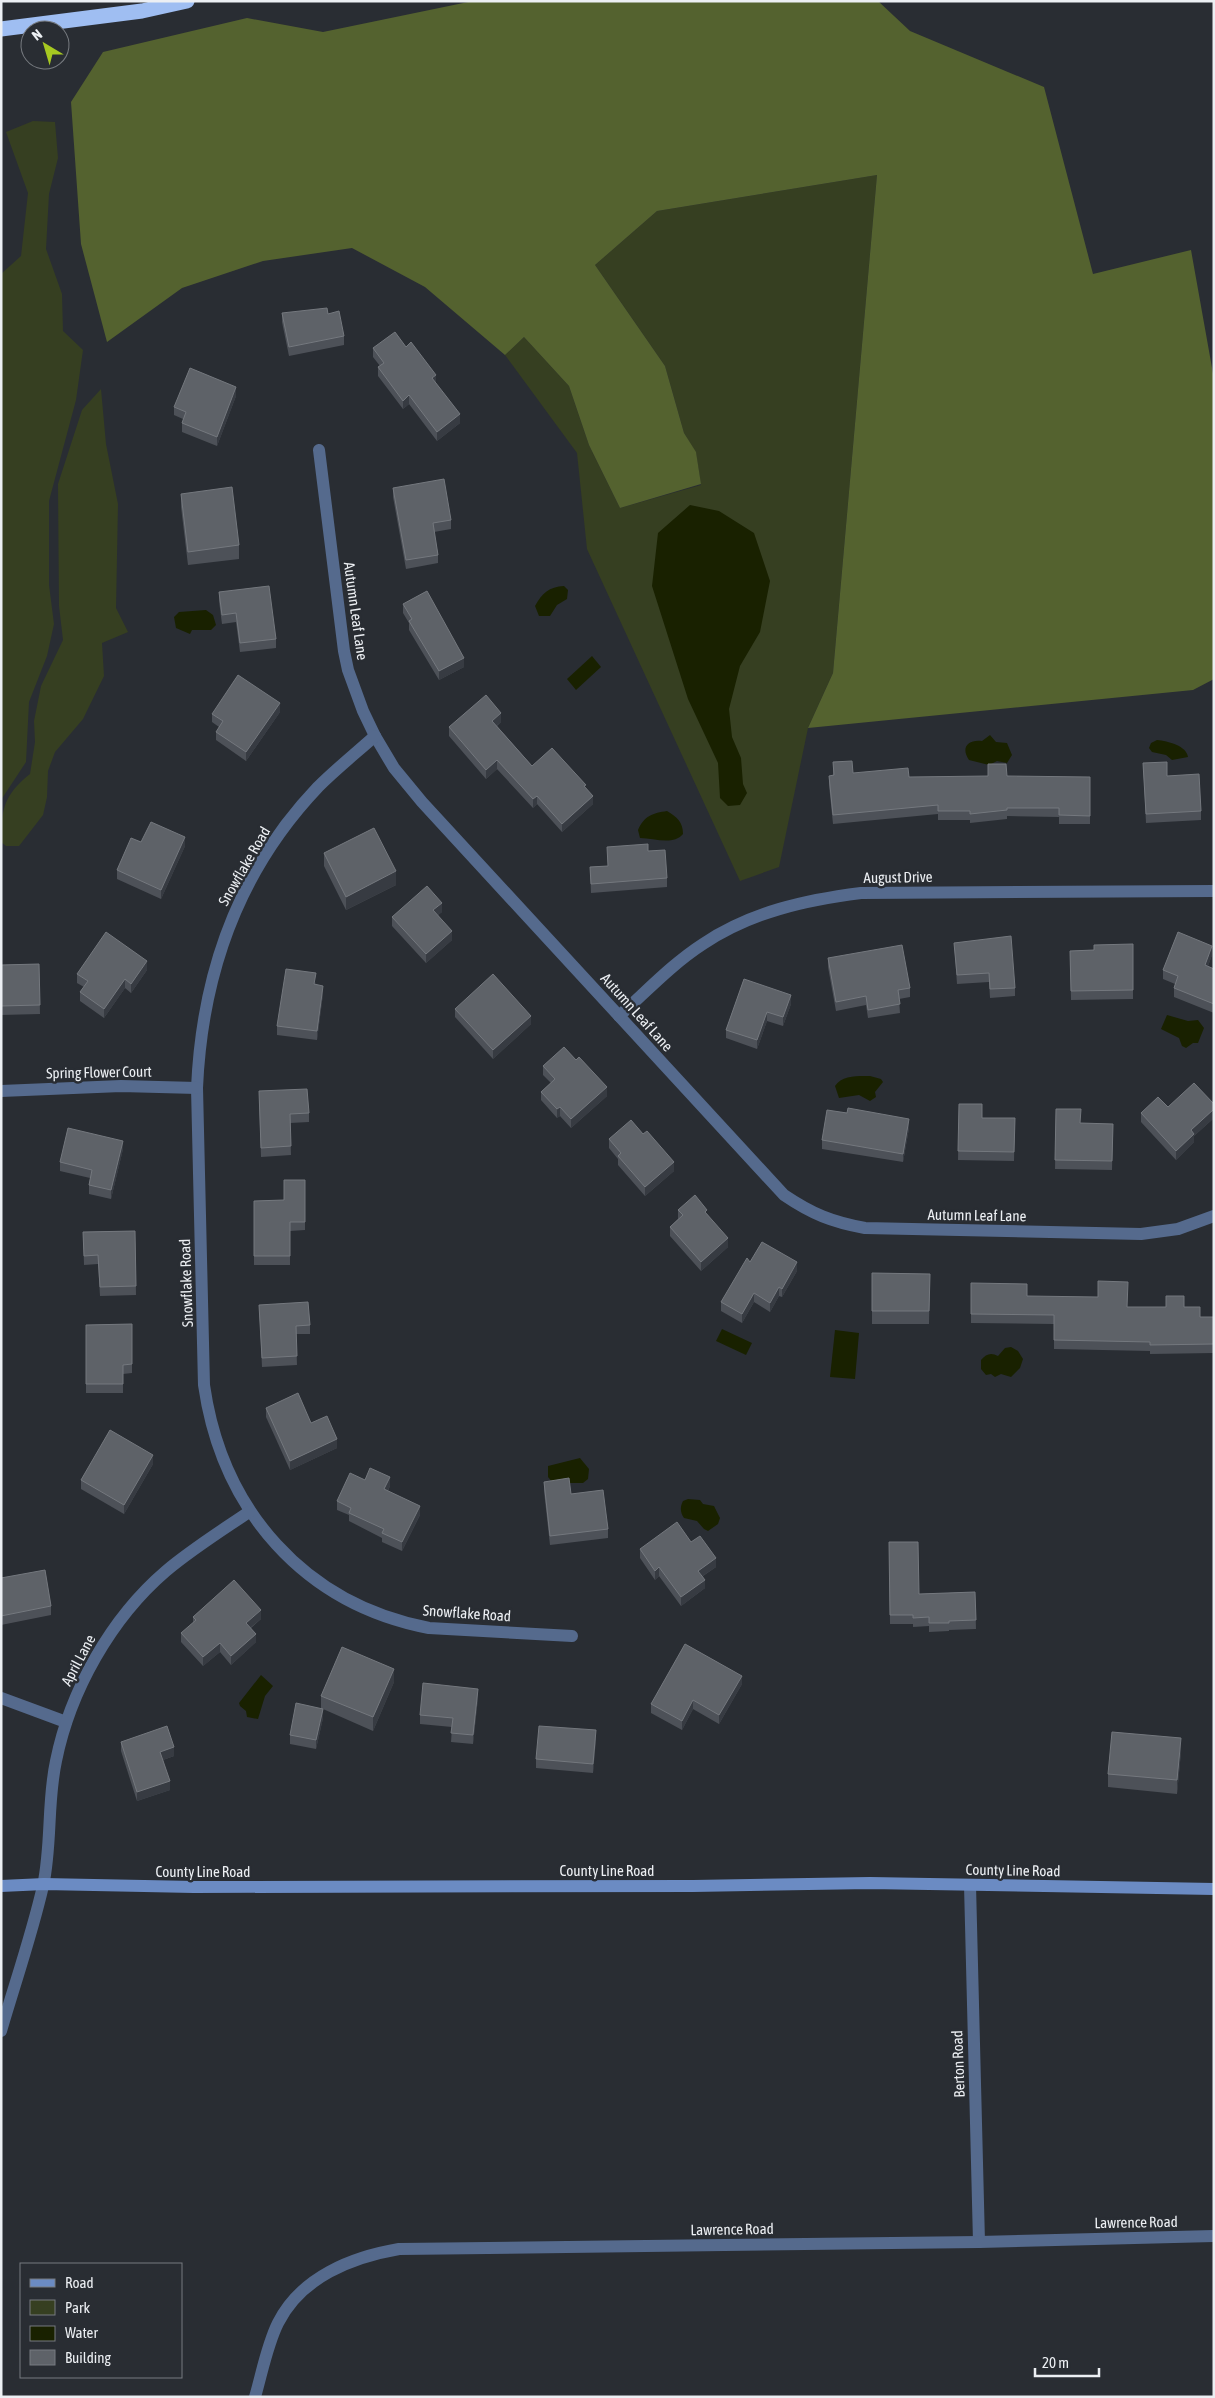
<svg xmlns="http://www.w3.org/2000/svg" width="1215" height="2398" font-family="'Asap Condensed',sans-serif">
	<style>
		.green { fill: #363f21 }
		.forest { fill: #54622f }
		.water { fill: #192100 }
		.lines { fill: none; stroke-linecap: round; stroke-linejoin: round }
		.street { stroke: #556a8d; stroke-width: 12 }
		.secondary { stroke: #6b8bc3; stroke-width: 12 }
		.highway { stroke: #9fbef2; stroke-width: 15 }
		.wall { fill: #4d5158 }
		.shaded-wall { fill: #373b42 }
		.building { fill: #5e6268; stroke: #74787e }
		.labels { text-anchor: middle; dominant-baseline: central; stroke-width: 5; stroke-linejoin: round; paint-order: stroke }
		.street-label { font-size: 15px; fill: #eceff3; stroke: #292d33 }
	</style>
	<rect width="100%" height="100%" fill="#292d33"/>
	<!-- green -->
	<g class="green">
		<polygon points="33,121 55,122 58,158 49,194 46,249 62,294 63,331 83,350 76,400 49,501 49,585 54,624 47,656 29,702 26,762 1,800 1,274 21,256 28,193 6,132"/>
		<polygon points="877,175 833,673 808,728 779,867 740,881 587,549 577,453 505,355 524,337 569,386 589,445 620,508 701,485 696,453 684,433 665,366 595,265 657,211"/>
		<path d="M 101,389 L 106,444 L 118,504 L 116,608 L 128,632 L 102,643 L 104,676 L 83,719 L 55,752 L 48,771 L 47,797 L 43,815 L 19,846 L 6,846 L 1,842 C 1,809 4,795 30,774 L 35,742 L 34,721 L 41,686 L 63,640 L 59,606 L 58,484 L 82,410 Z"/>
	</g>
	<!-- forest -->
	<polygon class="forest" points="473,1 878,1 910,31 1044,87 1093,274 1191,250 1214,379 1214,679 1193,690 808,728 833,673 877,175 657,211 595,265 665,366 684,433 696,452 701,484 620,508 589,445 569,386 524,337 505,355 425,287 352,248 263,261 182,288 107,342 81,244 71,102 103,52 247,18 323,32"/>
	<!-- water -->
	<g class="water">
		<polygon points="690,505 719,511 754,533 770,581 760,632 740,666 729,709 732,737 741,758 743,784 747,793 740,805 728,806 720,798 718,763 688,699 652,586 658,533"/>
		<path d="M 564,586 L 568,590 L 567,599 L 557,605 L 550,616 L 539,616 L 535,606 C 542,593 549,587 564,586 Z"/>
		<polygon points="206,610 213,615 216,625 211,630 192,630 190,634 176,628 174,617 179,612"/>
		<polygon points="592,656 601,667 576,690 567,679"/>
		<path d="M 990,735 L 996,742 L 1007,743 L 1012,755 L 1007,763 L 997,761 L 989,765 L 969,760 C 960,747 969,739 982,741 Z"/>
		<path d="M 1157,740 C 1168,741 1187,746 1188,757 L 1172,760 L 1166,755 L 1152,752 L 1149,748 L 1151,743 Z"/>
		<path d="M 667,811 C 677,817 683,822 683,834 C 673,846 654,838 640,838 L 638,830 C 644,816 653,813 667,811 Z"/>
		<polygon points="1167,1015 1188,1021 1198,1020 1204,1028 1198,1043 1193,1043 1186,1048 1182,1046 1179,1038 1161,1029"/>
		<path d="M 870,1076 L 881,1079 L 883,1082 L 875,1092 L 876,1097 L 870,1101 L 859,1095 L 839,1098 L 835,1086 C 842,1075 858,1076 870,1076 Z"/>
		<polygon points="722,1329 752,1343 746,1355 716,1341"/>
		<polygon points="835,1330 859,1333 855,1379 830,1377"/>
		<path d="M 1011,1347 L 1018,1351 L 1023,1359 L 1020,1368 L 1011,1377 L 1001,1374 L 995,1377 L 991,1374 L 986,1375 L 981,1369 L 981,1360 C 986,1354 991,1352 998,1356 L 1005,1348 Z"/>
		<polygon points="580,1458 589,1469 588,1479 583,1483 553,1483 548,1477 548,1466"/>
		<path d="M 688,1499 L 700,1500 L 703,1504 L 714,1506 L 720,1518 L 718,1524 L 708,1531 L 704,1529 L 697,1521 L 684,1518 C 680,1512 680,1507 683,1501 Z"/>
		<polygon points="261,1675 273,1686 265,1696 258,1719 247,1717 246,1711 240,1706 239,1703"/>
	</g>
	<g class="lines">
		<!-- street -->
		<g class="street">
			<path d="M 319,450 L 344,651 L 348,670 L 363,711 L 375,736 L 394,768 L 422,802 L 784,1195 C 812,1214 832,1222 865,1228 L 1141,1234 L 1178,1229 L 1214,1216"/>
			<path d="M 375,736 C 356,753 336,769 318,787 C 238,871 202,973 197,1088 L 204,1385 C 222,1510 304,1604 429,1628 L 572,1636"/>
			<path d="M 619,1016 C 646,992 672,964 703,944 C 751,912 805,900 861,893 L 1214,891"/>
			<polyline points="1,1091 121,1086 197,1088"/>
			<polyline points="1,1698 66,1722"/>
			<polyline points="970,1885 979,2242"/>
			<path d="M 1,2031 C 15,1983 32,1934 43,1886 C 52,1845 47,1802 56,1761 C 70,1691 111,1618 166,1571 C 192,1549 221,1531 249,1512"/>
			<path d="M 255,2397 C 262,2373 267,2345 278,2323 C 301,2277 352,2257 399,2249 L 979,2242 L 1214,2236"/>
		</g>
		<!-- secondary -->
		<polyline class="secondary" points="1,1886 44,1884 194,1887 693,1886 870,1883 1214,1889"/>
		<!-- highway -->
		<polyline class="highway" points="1,29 142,11 187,1"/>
	</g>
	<!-- wall -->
	<g class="wall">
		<polygon points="282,313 328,314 344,336 344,345 289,356 282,322"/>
		<polygon points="406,347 436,383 460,423 437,441 409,404 403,409 378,376 378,367 380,366 373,357 373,348"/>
		<polygon points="236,396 217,446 182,432 182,423 183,419 174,415 174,407"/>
		<polygon points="393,488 451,520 451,529 434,532 438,555 438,563 406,569 393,497"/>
		<polygon points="181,494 239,545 239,559 188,565 181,507"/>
		<polygon points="219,592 276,639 276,648 240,652 236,622 222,624 219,601"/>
		<polygon points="403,604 464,667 439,680 409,630 409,623 403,613"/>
		<polygon points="280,712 246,761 216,740 216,732 219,727 212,722 212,714"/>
		<polygon points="501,722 497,726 532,766 586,788 593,804 562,832 537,804 533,808 497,769 486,779 449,736 449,727"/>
		<polygon points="833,762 853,773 909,777 1090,777 1090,824 1059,824 1059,817 1007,816 1007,819 970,823 970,820 938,820 938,814 833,824 829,785 829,776 833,775"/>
		<polygon points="1143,763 1167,776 1201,811 1201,820 1146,823"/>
		<polygon points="141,842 185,846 161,899 117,879 117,870"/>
		<polygon points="607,847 667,878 667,887 591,893 590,867 608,866"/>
		<polygon points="324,853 396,885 346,910 324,866"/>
		<polygon points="442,912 438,915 452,940 426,963 392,926 392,917"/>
		<polygon points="954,943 1015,988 1015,996 990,998 989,982 957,984"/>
		<polygon points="1133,944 1133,999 1071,1000 1070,951 1094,950"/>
		<polygon points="1212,955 1208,966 1214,969 1214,1013 1174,997 1174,988 1175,984 1163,979 1163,970"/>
		<polygon points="828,958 910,988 910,997 899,999 900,1013 868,1018 866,1005 836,1011 828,967"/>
		<polygon points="39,964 40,1014 1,1015 1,965"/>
		<polygon points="147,970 131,993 125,988 104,1018 80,1001 80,992 84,987 77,983 77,974"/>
		<polygon points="744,979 791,1004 783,1026 767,1021 757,1049 726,1038 726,1030"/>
		<polygon points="316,982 315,984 323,994 317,1040 277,1035 277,1026"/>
		<polygon points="455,1009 531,1024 493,1059 455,1017"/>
		<polygon points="543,1066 607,1096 571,1128 560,1116 557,1118 541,1100 541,1092 551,1083 543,1075"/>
		<polygon points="259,1100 309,1113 309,1122 290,1123 291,1155 261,1157"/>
		<polygon points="959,1104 982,1118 1015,1118 1014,1161 958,1160"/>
		<polygon points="1214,1104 1214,1118 1194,1136 1194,1142 1176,1160 1141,1122 1141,1113 1168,1107"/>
		<polygon points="1056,1109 1080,1123 1113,1124 1112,1170 1055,1169"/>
		<polygon points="909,1128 903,1162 822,1149 822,1140"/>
		<polygon points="609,1139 674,1171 645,1196 618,1165 618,1159 609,1148"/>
		<polygon points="123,1149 111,1199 89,1194 89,1185 90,1178 60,1171 60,1162"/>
		<polygon points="305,1180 305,1230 290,1231 290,1265 254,1265 254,1201 284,1200"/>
		<polygon points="678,1210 707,1214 728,1247 701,1271 670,1236 670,1227 678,1219"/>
		<polygon points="135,1231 136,1295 100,1296 98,1264 84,1265 83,1232"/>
		<polygon points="750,1262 797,1271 782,1297 779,1296 770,1312 754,1302 742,1323 721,1311 721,1302"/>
		<polygon points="872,1273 930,1274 929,1324 872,1324"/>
		<polygon points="971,1283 1027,1296 1127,1307 1184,1307 1200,1317 1214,1317 1214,1353 1150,1354 1150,1351 1054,1349 1054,1324 971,1323"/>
		<polygon points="259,1305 310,1325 310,1334 296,1334 297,1365 262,1367"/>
		<polygon points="132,1324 132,1373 123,1374 123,1393 86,1393 86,1325"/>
		<polygon points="266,1408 311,1423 337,1448 290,1470 266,1417"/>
		<polygon points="153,1464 124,1514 81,1489 81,1480"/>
		<polygon points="365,1480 390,1486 388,1491 420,1515 402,1551 382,1542 382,1538 349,1521 349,1515 337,1510 337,1501"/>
		<polygon points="544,1482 571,1494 608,1529 608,1538 550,1545 544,1491"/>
		<polygon points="691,1542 716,1567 703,1576 705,1588 681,1606 659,1576 655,1580 640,1558 640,1549"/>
		<polygon points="889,1542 919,1594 975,1592 976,1629 949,1630 949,1631 929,1632 929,1626 913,1627 913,1624 890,1624"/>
		<polygon points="1,1578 51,1606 51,1615 1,1625"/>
		<polygon points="193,1617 261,1619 251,1628 256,1642 231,1665 220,1652 203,1666 181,1642 181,1633 193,1623"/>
		<polygon points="394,1682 373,1731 323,1709 323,1718 316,1749 290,1744 290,1735 321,1709 321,1696"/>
		<polygon points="742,1684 719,1724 693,1709 682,1730 651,1713 651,1704"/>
		<polygon points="478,1698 473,1744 451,1742 452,1727 420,1724 420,1715"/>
		<polygon points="596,1739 593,1773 536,1768 536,1759"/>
		<polygon points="121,1742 174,1756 163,1760 170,1790 137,1801 121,1751"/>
		<polygon points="1181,1752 1177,1794 1108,1787 1108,1774"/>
	</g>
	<!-- shaded-wall -->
	<g class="shaded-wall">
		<polygon points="436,375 436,384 432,378"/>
		<polygon points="236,387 236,396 217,446 217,437"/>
		<polygon points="409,395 409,404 403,409 403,401"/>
		<polygon points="460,414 460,423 437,441 437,432"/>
		<polygon points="464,658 464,667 439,680 439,671"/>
		<polygon points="280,703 280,712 246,761 246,752"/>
		<polygon points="501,713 501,722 492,729 492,721"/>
		<polygon points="497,760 497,769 486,779 486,770"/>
		<polygon points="537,796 537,804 533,808 533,799"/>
		<polygon points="593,796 593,804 562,832 562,824"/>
		<polygon points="185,837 185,846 161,899 161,890"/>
		<polygon points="396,871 396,885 346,910 346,897"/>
		<polygon points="442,903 442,912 433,919 433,910"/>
		<polygon points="452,931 452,940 426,963 426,954"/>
		<polygon points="1212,946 1212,955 1205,974 1205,965"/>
		<polygon points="147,961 147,970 131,993 131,984"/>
		<polygon points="125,979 125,988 104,1018 104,1009"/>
		<polygon points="323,986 323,994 317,1040 317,1031"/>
		<polygon points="791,995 791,1004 783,1026 783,1017"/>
		<polygon points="767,1012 767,1021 757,1049 757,1040"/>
		<polygon points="531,1016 531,1024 493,1059 493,1050"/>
		<polygon points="607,1087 607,1096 571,1128 571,1119"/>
		<polygon points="560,1107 560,1116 557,1118 557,1109"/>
		<polygon points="1214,1109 1214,1118 1194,1136 1194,1142 1176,1160 1176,1151 1191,1130"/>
		<polygon points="909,1119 909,1128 903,1162 903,1154"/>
		<polygon points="123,1141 123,1149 111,1199 111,1190"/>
		<polygon points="674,1162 674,1171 645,1196 645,1187"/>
		<polygon points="728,1238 728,1247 701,1271 701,1262"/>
		<polygon points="797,1262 797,1271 782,1297 782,1289"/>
		<polygon points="779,1287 779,1296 770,1312 770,1303"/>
		<polygon points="754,1293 754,1302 742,1323 742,1314"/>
		<polygon points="337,1439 337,1448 290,1470 290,1461"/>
		<polygon points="153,1455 153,1464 124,1514 124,1505"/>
		<polygon points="390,1477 390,1486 384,1498 384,1489"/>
		<polygon points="420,1506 420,1515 402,1551 402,1542"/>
		<polygon points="716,1558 716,1567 698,1579 698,1571"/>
		<polygon points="659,1567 659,1576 655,1580 655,1571"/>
		<polygon points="705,1580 705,1588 681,1606 681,1597"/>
		<polygon points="261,1610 261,1619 246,1631 246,1623"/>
		<polygon points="256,1634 256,1642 231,1665 231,1656"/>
		<polygon points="220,1643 220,1652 203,1666 203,1657"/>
		<polygon points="394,1669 394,1682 373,1731 373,1717"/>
		<polygon points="742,1676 742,1684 719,1724 719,1715"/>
		<polygon points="478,1689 478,1698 473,1744 473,1735"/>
		<polygon points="693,1700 693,1709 682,1730 682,1721"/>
		<polygon points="323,1709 323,1718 316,1749 316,1740"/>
		<polygon points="596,1730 596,1739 593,1773 593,1764"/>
		<polygon points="1181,1738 1181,1752 1177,1794 1177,1780"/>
		<polygon points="174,1747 174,1756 160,1761 160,1752"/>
		<polygon points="170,1781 170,1790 137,1801 137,1792"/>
	</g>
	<!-- building -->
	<g class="building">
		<polygon points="327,308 328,314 339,311 344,336 289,347 282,313"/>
		<polygon points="395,332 406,347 411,342 436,375 432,378 460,414 437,432 409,395 403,401 378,367 384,363 373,348"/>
		<polygon points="190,368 236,387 217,437 182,423 186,412 174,407"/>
		<polygon points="444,479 451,520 433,523 438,555 406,560 393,488"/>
		<polygon points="232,487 239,545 188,552 181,494"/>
		<polygon points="269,586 276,639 240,643 236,613 222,615 219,592"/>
		<polygon points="427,591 464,658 439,671 409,621 412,619 403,604"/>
		<polygon points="238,675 280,703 246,752 216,732 223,721 212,714"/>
		<polygon points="486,695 501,713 492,721 532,766 552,748 586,785 584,786 593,796 562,824 537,796 533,799 497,760 486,770 449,727"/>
		<polygon points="852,761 853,773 908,768 909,777 988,776 988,764 1006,764 1007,776 1090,777 1090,816 1059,815 1059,808 1007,808 1007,810 970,814 970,811 938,811 938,805 833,815 829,776 834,775 833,762"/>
		<polygon points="1167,762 1167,776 1199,774 1201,811 1146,814 1143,763"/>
		<polygon points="151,822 185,837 161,890 117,870 131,838 141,842"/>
		<polygon points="374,828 396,871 346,897 324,853"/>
		<polygon points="648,844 648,851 665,850 667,878 591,884 590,867 608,866 607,847"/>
		<polygon points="427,886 442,903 433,910 452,931 426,954 392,917"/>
		<polygon points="106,932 147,961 131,984 125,979 104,1009 80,992 88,981 77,974"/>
		<polygon points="1178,932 1212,946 1205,965 1214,969 1214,1004 1174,988 1178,976 1163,970"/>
		<polygon points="1011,936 1015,988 990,989 989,973 957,975 954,943"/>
		<polygon points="1133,944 1133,990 1071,991 1070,951 1094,950 1094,945"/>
		<polygon points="902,945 910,988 898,990 900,1004 868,1010 866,996 836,1002 828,958"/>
		<polygon points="39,964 40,1005 1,1006 1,965"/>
		<polygon points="286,969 316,973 314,984 323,986 317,1031 277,1026"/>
		<polygon points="493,974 531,1016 493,1050 455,1009"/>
		<polygon points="744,979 791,995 783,1017 767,1012 757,1040 726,1030"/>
		<polygon points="564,1047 576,1060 579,1057 607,1087 571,1119 560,1107 557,1109 541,1092 555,1079 543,1066"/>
		<polygon points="1194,1083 1214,1104 1214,1109 1191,1130 1194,1134 1176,1151 1141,1113 1158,1097 1168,1107"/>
		<polygon points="307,1089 309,1113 290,1114 291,1146 261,1148 259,1091"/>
		<polygon points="959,1104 982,1104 982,1118 1015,1118 1014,1152 958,1151"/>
		<polygon points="848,1108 909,1119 903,1154 822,1140 827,1110 847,1113"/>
		<polygon points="1056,1109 1081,1109 1080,1123 1113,1124 1112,1161 1055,1160"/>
		<polygon points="631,1120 643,1134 647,1131 674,1162 645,1187 618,1156 621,1153 609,1139"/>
		<polygon points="68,1128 123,1141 111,1190 89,1185 92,1170 60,1162"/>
		<polygon points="284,1180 305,1180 305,1222 290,1222 290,1256 254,1256 254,1201 284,1200"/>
		<polygon points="695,1195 707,1210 705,1212 728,1238 701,1262 670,1227 683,1215 678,1210"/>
		<polygon points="135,1231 136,1286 100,1287 98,1255 84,1256 83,1232"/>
		<polygon points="762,1242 797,1262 782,1289 779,1287 770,1303 754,1293 742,1314 721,1302 747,1258 750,1262"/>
		<polygon points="872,1273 930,1274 929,1311 872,1311"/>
		<polygon points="1098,1281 1128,1282 1127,1307 1166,1307 1166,1296 1184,1296 1184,1307 1200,1307 1200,1317 1214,1317 1214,1344 1150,1345 1150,1342 1054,1340 1054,1315 971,1314 971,1283 1027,1284 1027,1296 1098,1297"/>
		<polygon points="308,1302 310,1325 296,1326 297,1356 262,1358 259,1305"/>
		<polygon points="132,1324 132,1364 123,1365 123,1384 86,1384 86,1325"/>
		<polygon points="298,1393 311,1423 327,1416 337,1439 290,1461 266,1408"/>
		<polygon points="110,1430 153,1455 124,1505 81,1480"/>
		<polygon points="370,1468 390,1477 384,1489 420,1506 402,1542 382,1533 384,1529 349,1513 351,1508 337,1501 350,1473 365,1480"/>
		<polygon points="569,1478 571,1494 603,1490 608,1529 550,1536 544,1482"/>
		<polygon points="677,1522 691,1542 700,1536 716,1558 698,1571 705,1580 681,1597 659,1567 655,1571 640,1549"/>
		<polygon points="889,1542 918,1542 919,1594 975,1592 976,1620 949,1621 949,1623 929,1623 929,1617 913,1618 913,1615 890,1615"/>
		<polygon points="45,1570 51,1606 1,1616 1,1578"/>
		<polygon points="234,1580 261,1610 246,1623 256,1634 231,1656 220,1643 203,1657 181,1633 196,1620 193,1617"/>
		<polygon points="685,1644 742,1676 719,1715 693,1700 682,1721 651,1704"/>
		<polygon points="342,1647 394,1669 373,1717 321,1696"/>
		<polygon points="423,1683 478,1689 473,1735 451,1733 453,1718 420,1715"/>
		<polygon points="296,1703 323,1709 316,1740 290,1735"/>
		<polygon points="167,1726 174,1747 160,1752 170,1781 137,1792 121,1742"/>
		<polygon points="539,1726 596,1730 593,1764 536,1759"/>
		<polygon points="1112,1732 1181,1738 1177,1780 1108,1774"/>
	</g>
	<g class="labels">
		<!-- street labels -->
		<g class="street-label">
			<text transform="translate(356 611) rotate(82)">Autumn Leaf Lane</text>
			<text transform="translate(244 866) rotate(-60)">Snowflake Road</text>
			<text transform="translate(898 877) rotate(-1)">August Drive</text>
			<text transform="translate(637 1012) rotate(48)">Autumn Leaf Lane</text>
			<text transform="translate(99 1072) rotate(-1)">Spring Flower Court</text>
			<text transform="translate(977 1215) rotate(1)">Autumn Leaf Lane</text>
			<text transform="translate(186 1283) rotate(-92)">Snowflake Road</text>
			<text transform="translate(467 1613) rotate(4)">Snowflake Road</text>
			<text transform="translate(78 1660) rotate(-62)">April Lane</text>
			<text x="607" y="1870">County Line Road</text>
			<text transform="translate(1013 1870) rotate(1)">County Line Road</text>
			<text x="203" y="1871">County Line Road</text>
			<text transform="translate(958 2064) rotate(-92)">Berton Road</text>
			<text transform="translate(1136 2222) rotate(-1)">Lawrence Road</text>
			<text transform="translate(732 2229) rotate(-1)">Lawrence Road</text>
		</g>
	</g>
	<!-- border -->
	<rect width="1215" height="2398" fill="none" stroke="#eceff3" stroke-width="5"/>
	<!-- legend -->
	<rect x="20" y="2263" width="162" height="115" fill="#292d33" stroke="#777b80"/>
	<rect x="30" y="2279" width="25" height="8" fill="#6b8bc3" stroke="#777b80"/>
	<text x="65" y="2288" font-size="15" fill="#eceff3">Road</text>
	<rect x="30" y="2300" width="25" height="15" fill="#363f21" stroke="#777b80"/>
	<text x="65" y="2313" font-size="15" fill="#eceff3">Park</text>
	<rect x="30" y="2326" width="25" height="15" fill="#192100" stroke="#777b80"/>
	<text x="65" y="2338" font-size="15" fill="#eceff3">Water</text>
	<rect x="30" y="2350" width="25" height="15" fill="#5e6268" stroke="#777b80"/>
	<text x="65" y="2363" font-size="15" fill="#eceff3">Building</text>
	<!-- north arrow -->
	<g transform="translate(45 45) rotate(322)"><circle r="24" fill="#292d33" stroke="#777b80"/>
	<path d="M0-4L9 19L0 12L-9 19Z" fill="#a6c821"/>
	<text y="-8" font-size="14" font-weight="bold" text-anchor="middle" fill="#eceff3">N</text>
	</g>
	<!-- scale -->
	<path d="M1035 2368v8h64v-8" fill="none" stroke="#eceff3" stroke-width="2.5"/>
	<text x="1042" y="2368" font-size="15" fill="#eceff3" stroke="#292d33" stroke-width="4" paint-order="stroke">20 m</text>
</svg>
